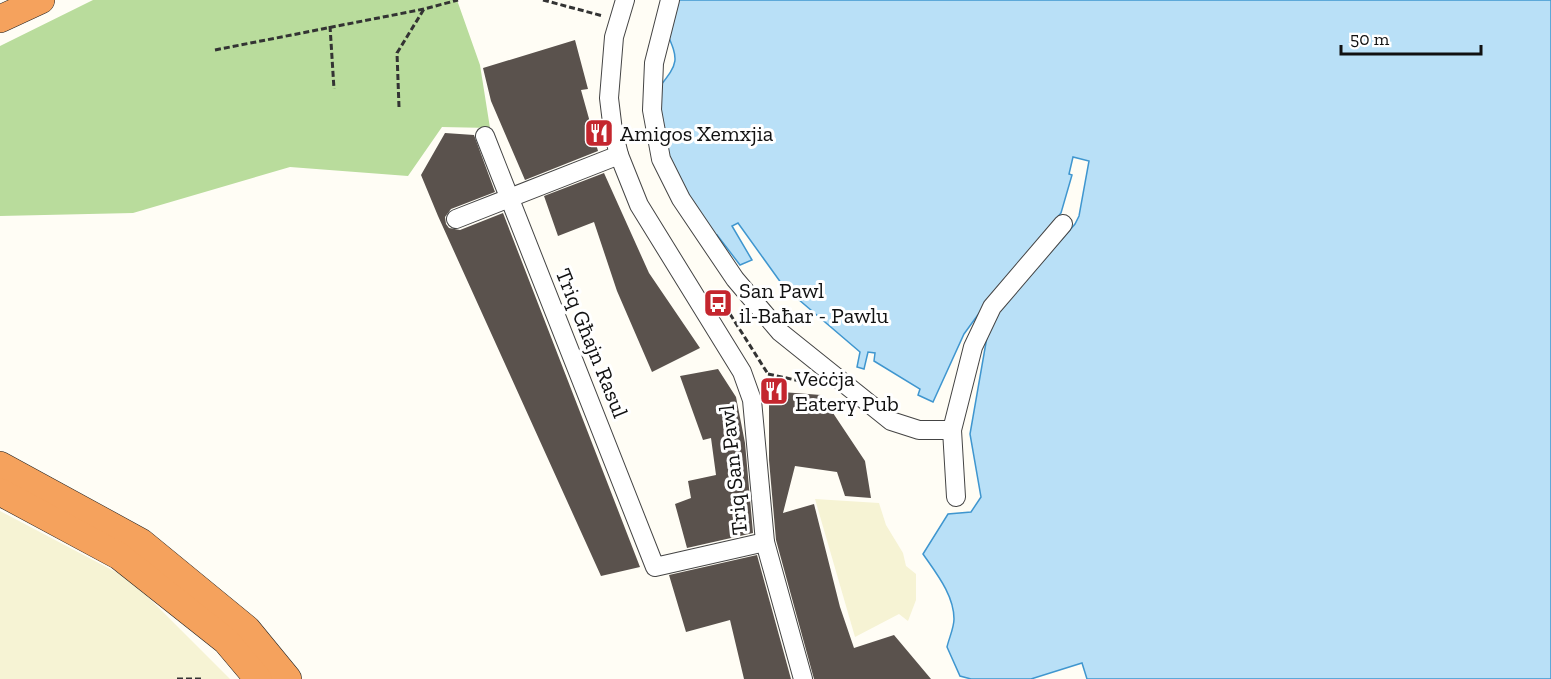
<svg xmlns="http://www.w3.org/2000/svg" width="1551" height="679" font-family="'Zilla Slab',serif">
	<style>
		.farmland { fill: #f6f3d4 }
		.forest { fill: #b9dc9c }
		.water { fill: #b9e0f7; stroke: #3f96cf; stroke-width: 1.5 }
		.building { fill: #5a524d }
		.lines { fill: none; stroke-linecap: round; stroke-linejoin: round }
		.minor-casing { stroke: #444; stroke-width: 20 }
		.highway-casing { stroke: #222; stroke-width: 28 }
		.path { stroke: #333; stroke-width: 3; stroke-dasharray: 6 3; stroke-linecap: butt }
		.minor { stroke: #fff; stroke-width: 18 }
		.highway { stroke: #f5a25d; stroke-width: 27 }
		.labels { text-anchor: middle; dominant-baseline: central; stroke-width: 6; stroke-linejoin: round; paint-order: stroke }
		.poi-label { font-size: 22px; fill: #111; stroke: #fff; text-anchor: start }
		.street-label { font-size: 22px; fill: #111; stroke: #fff }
	</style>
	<rect width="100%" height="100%" fill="#fffdf5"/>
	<!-- farmland -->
	<g class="farmland">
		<polygon points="815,499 879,503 886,525 903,553 906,566 916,574 916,600 908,621 899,614 855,637"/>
		<polygon points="0,511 131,580 230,679 0,679"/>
	</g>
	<!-- forest -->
	<polygon class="forest" points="93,0 457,0 480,65 490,128 442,127 408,176 290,167 133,213 0,216 0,46"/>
	<!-- water -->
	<path class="water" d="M 676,0 L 1551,0 L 1551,679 L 1087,679 L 1082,663 L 1031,679 L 971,679 L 960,676 L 947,647 C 949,638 954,628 954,619 C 954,595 936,573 923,554 L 948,514 L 971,512 L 981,497 L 970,434 L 988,331 L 994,317 L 1075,224 L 1079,216 L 1089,161 L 1073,157 L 1069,174 L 1072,175 L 1061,213 L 988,301 L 964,334 L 933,402 L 918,395 L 920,389 L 874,361 L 875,353 L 868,352 L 864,369 L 857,367 L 860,352 L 784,287 L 738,223 L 732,226 L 752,260 L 740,265 L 717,235 L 712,237 C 697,212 676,180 668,154 C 661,133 659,111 658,89 C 678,63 680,62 666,31 Z"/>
	<!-- building -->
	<g class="building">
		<polygon points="575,40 588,89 581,90 598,151 525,180 491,101 483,68"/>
		<polygon points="445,133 474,135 495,192 451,209 445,217 446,224 449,228 460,230 503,213 640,567 601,576 438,216 421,175"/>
		<polygon points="604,173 649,273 700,348 652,372 617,291 594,222 558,236 544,196"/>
		<polygon points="718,369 736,397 745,443 753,533 687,548 675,504 691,498 688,481 716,475 711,438 703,440 680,376"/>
		<polygon points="769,391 821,395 865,461 871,498 845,496 837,472 795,466 783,513 814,504 840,607 854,648 894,635 931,679 814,679 776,540 769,460"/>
		<polygon points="757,555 791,679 744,679 730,620 686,632 669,575"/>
	</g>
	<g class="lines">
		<!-- minor casing -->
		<g class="minor-casing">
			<g id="minor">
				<polyline points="625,0 614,37 609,98 613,131 619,155 639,205 742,372 752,400 765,542 803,679"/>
				<polyline points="670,0 654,63 652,110 661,159 681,199 735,279 780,332 891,421 919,430 952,430"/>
				<polyline points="485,136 655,567 765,542"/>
				<polyline points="456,219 619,155"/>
				<polyline points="956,497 952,430 973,347 992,307 1063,224"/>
			</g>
		</g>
		<!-- highway casing -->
		<g class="highway-casing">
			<g id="highway">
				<polyline points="0,19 41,0"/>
				<polyline points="0,465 141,542 247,629 288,679"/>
				<polyline points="0,492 119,556 226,641 258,679"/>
			</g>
		</g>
		<!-- path -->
		<g class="path">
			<polyline points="543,0 603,16"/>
			<polyline points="330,26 334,89"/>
			<polyline points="215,50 424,9 458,0"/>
			<polyline points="399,107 397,53 424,9"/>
			<polyline points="730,314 768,374"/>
			<polyline points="768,374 814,384"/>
			<polyline points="177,679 202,679"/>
		</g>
		<!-- minor -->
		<use href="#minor" class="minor"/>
		<!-- highway -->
		<use href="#highway" class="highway"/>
	</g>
	<!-- icons -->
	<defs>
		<g id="restaurant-square" transform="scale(1.5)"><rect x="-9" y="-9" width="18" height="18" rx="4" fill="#c4262e" stroke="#fff"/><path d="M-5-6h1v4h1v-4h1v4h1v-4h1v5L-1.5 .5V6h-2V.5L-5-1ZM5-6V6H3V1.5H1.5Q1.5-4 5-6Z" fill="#fff"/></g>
		<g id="bus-square" transform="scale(1.5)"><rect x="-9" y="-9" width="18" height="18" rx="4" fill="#c4262e" stroke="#fff"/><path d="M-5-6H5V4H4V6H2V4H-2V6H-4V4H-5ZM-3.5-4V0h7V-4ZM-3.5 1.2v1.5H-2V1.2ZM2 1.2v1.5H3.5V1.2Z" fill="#fff"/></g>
	</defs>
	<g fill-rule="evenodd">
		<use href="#restaurant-square" x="599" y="133"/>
		<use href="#bus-square" x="718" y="303"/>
		<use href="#restaurant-square" x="774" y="391"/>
	</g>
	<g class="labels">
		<!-- poi labels -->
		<g class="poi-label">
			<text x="620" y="133">Amigos Xemxjia</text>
			<text x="739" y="290">San Pawl<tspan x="739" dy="25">il-Baħar - Pawlu</tspan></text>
			<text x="795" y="378">Veċċja<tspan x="795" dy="25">Eatery Pub</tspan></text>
		</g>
		<!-- street labels -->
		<g class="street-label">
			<text transform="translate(592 343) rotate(68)">Triq Għajn Rasul</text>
			<text transform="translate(733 470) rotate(-96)">Triq San Pawl</text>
		</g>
	</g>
	<!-- scale -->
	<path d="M1341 45v9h140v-9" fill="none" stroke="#111111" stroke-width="3"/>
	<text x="1350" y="45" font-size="18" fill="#111111" stroke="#ffffff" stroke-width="4.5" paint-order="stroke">50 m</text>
</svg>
